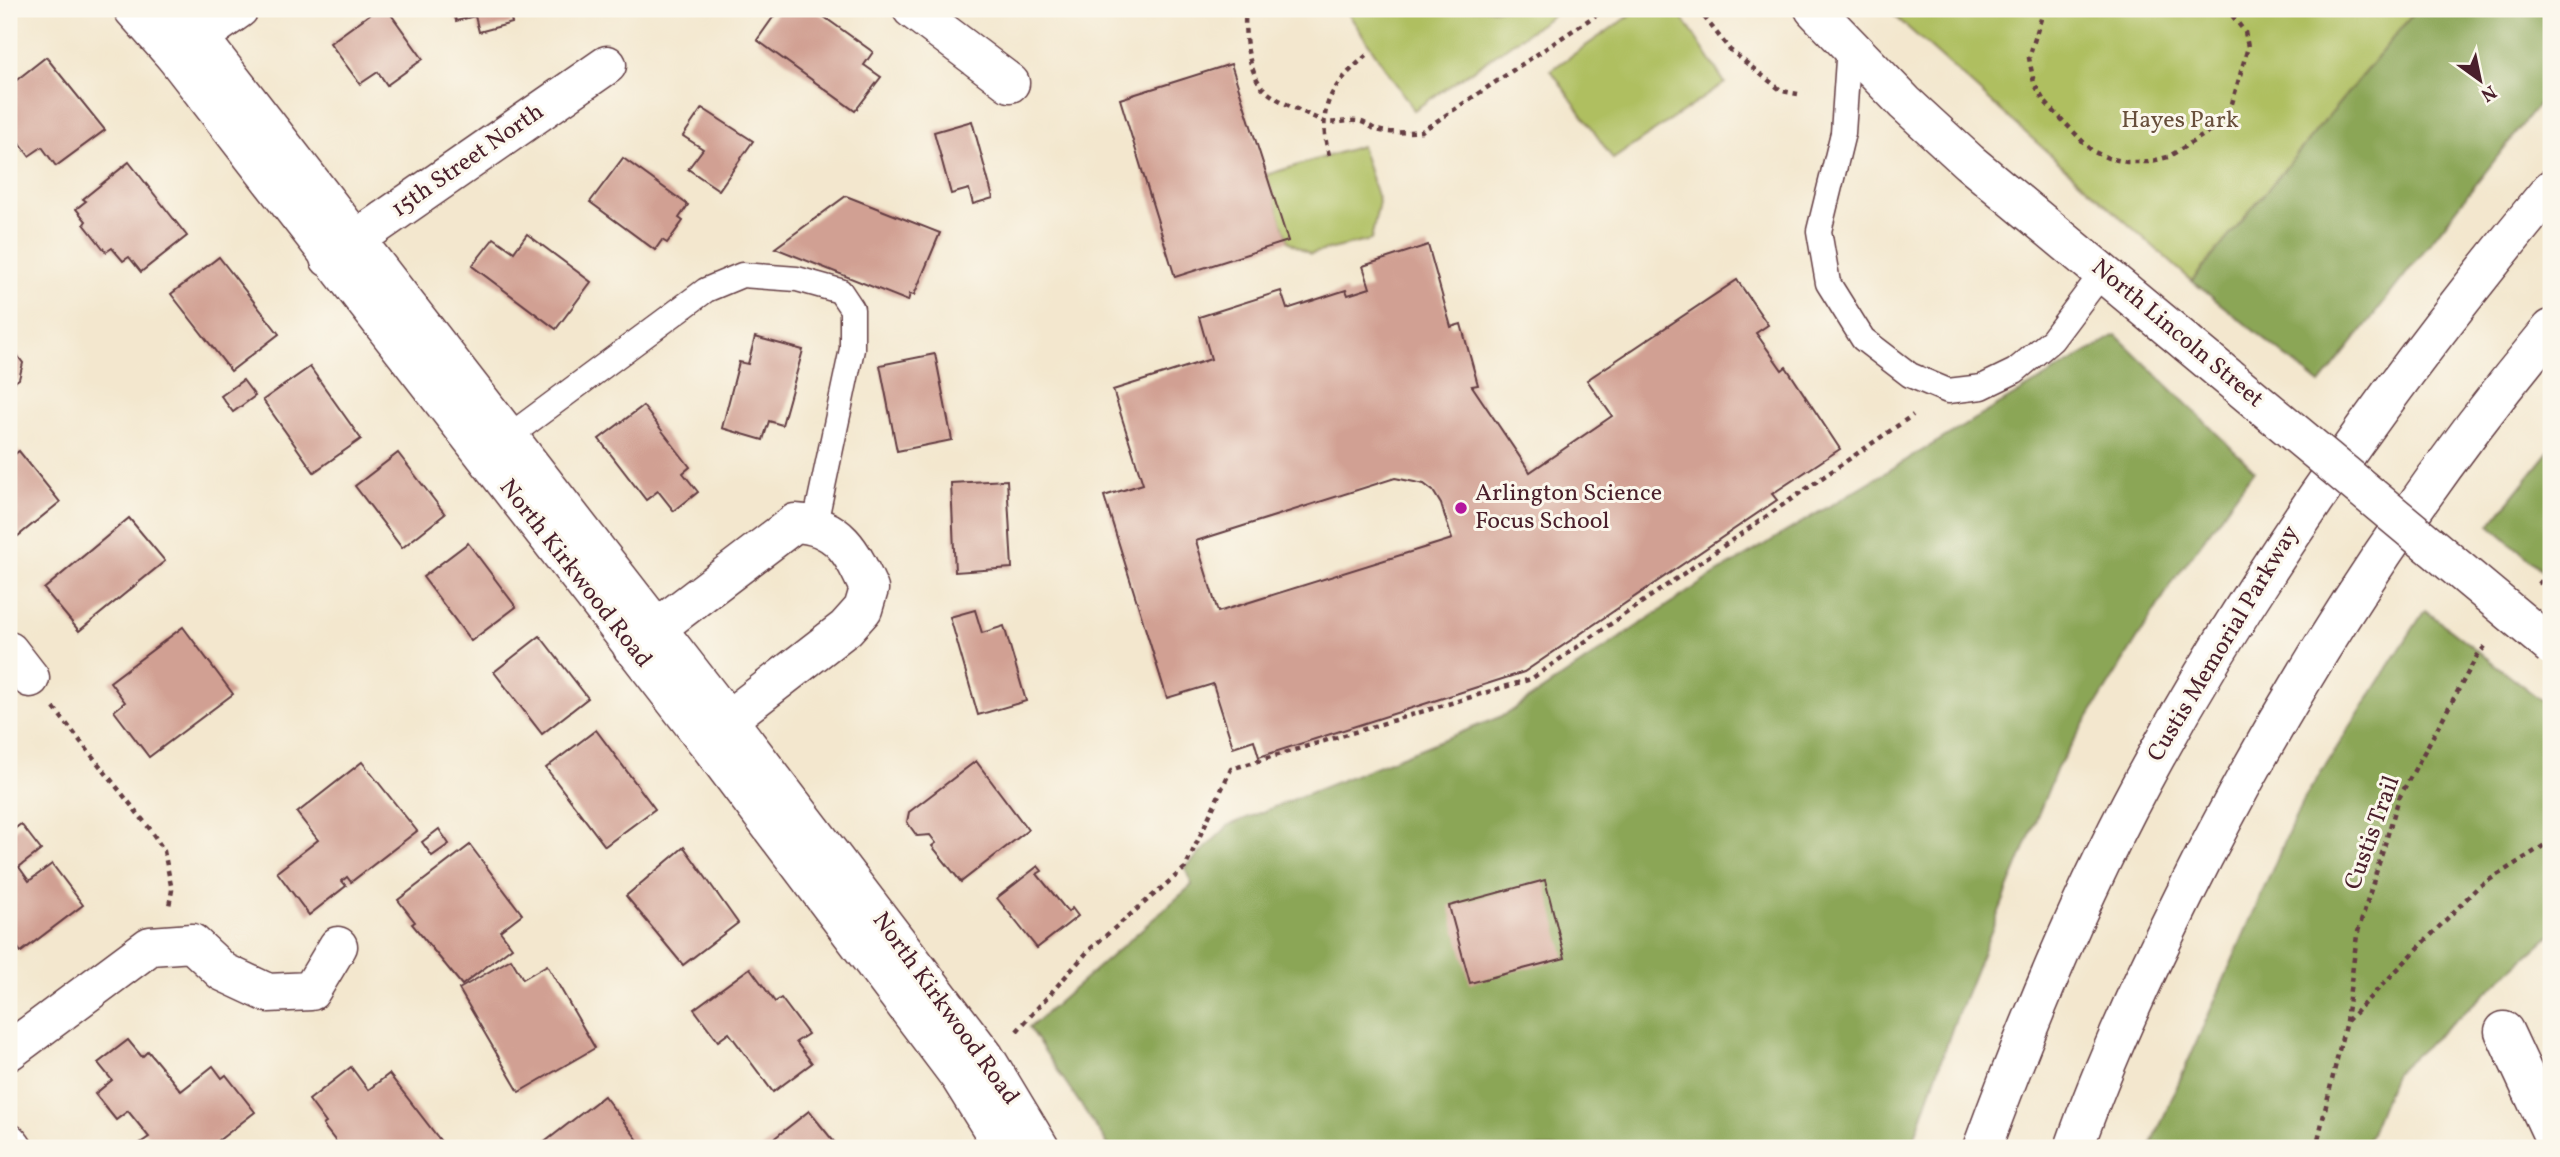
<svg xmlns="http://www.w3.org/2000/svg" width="2560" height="1157" font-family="Vollkorn,serif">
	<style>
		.green { fill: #afbf61; stroke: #7c6f46; stroke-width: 2 }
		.forest { fill: #8ba657; stroke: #6a6241; stroke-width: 2 }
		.building { fill: #d1a093; fill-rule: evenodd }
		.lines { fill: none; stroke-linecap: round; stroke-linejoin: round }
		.service-casing { stroke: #633d43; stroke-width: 27 }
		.minor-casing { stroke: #633d43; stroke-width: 41 }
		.secondary-casing { stroke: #633d43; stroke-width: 41 }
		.motorway-casing { stroke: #633d43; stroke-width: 41 }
		.path { stroke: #633d43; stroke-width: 4.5; stroke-dasharray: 5 5; stroke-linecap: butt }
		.service { stroke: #fff; stroke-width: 24 }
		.minor { stroke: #fff; stroke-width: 38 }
		.secondary { stroke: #fff; stroke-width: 38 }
		.motorway { stroke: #fff; stroke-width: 38 }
		.minor-bridge-casing { stroke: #633d43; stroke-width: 41; stroke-linecap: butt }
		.minor-bridge { stroke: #fff; stroke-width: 38 }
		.poi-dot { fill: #b5179e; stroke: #fbf7ec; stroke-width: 2.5 }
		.labels { text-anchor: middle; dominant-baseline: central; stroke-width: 6; stroke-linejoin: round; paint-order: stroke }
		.park-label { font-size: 24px; fill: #684f3b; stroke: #fbf7ec }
		.street-label { font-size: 24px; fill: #4a1f2b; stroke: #fbf7ec }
		.poi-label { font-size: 24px; fill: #4a1f2b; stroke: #fbf7ec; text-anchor: start }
	</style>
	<rect width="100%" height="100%" fill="#fbf7ec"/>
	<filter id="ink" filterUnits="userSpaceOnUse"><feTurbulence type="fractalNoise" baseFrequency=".0143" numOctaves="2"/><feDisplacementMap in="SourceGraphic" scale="14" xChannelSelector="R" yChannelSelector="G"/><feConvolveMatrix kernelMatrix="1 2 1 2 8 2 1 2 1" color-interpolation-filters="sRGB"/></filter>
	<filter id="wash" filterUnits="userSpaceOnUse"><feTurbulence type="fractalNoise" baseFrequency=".00686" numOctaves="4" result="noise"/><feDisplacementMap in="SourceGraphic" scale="28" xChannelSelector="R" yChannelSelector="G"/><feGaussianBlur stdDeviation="1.57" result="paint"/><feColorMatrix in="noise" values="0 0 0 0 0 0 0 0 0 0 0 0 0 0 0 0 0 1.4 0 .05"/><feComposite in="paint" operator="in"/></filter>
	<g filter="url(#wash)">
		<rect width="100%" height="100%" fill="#f3e7ce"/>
		<!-- green -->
		<g class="green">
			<polygon points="1345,9 1562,9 1414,110"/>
			<polygon points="1639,9 1677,9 1725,83 1613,159 1551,70"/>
			<polygon points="1887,9 2417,9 2192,281"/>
			<polygon points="1361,146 1379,202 1371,240 1310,254 1288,241 1266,175"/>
		</g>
		<!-- forest -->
		<g class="forest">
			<polygon points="2417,9 2551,9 2551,88 2320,384 2192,281"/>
			<polygon points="2116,335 2254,470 2172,583 2057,768 1953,1026 1911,1148 1110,1148 1029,1028 1192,885 1185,868 1229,825 1507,714 1707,579"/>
			<polygon points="2551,449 2551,578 2490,525"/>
			<polygon points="2425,610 2551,708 2551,935 2395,1073 2365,1148 2150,1148 2302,802"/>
		</g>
		<g id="blocks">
			<!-- building -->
			<g class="building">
				<polygon points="377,9 387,9 423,59 387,85 378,72 360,84 330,43"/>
				<polygon points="453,9 508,9 512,23 479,32 475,16 456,21"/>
				<polygon points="779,9 813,9 873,52 864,65 881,77 855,111 757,40"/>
				<polygon points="46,57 105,130 56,166 42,147 29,156 9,129 15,125 9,116 11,107 9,104 9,86"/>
				<polygon points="1231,64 1288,241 1175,277 1120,99"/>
				<polygon points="702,108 753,141 719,190 688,169 703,149 683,136"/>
				<polygon points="972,121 993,198 973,204 969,189 951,194 934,132"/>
				<polygon points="623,158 688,205 679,218 683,221 667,243 662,240 655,250 590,202"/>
				<polygon points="129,162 187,236 141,272 129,257 123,261 112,248 106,252 84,224 86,221 76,209 86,201 83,199"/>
				<polygon points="846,196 940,233 914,295 910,294 908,301 775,248"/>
				<polygon points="527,234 591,282 556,329 472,266 494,238 514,252"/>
				<path d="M 1428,245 L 1451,327 L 1461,324 L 1478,385 L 1472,386 L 1530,472 L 1612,416 L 1587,380 L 1737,280 L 1768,325 L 1756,333 L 1782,370 L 1786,367 L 1840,449 L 1772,494 L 1777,500 L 1524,672 L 1259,757 L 1254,740 L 1233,747 L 1213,684 L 1167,698 L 1104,496 L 1143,484 L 1113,390 L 1211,359 L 1199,317 L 1281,291 L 1287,309 L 1346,290 L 1348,295 L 1370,288 L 1363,266 ZM 1395,478 L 1424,484 L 1433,491 L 1441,504 L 1452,539 L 1218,612 L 1196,541 Z"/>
				<polygon points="219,257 279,334 231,371 171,294"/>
				<polygon points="755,337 803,350 782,425 769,421 763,440 722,428 739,362 748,364"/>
				<polygon points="9,349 13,350 23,363 19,379 9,386"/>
				<polygon points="935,354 952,440 897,451 880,365"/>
				<polygon points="310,367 361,439 314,472 263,400"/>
				<polygon points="243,380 255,396 233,412 221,396"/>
				<polygon points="643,406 690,467 683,473 698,492 674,511 658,491 646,500 599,439"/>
				<polygon points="19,451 60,502 18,536 9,525 9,453 11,457"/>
				<polygon points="398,453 445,514 402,548 355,486"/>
				<polygon points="1007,480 1012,568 955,572 951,483"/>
				<polygon points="129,518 165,561 79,631 44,589"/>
				<polygon points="468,543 516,607 471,641 423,577"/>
				<polygon points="975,610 982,633 1004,626 1026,701 978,715 950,617"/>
				<polygon points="183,627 233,694 149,757 114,711 125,702 110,682"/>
				<polygon points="540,636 588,698 542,734 494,672"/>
				<polygon points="596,730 655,809 605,846 546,768"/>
				<polygon points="976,761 1028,830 961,882 932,846 936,843 930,835 917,836 907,822 909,812"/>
				<polygon points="362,762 417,831 351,882 347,877 342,881 346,886 309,915 277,872 318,840 297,813"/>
				<polygon points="21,824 41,850 19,867 29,881 52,864 83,905 21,952 17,947 9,953 9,833"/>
				<polygon points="439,829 449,844 432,856 422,842"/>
				<polygon points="470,845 522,914 500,931 512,947 462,985 412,924 415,922 398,900"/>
				<polygon points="684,847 738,923 683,965 626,896"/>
				<polygon points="1038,866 1042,871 1037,874 1068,912 1072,908 1078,916 1037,948 997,898"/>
				<polygon points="1545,880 1565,958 1470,983 1449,906"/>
				<polygon points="511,959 523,979 547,965 595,1048 519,1092 459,989"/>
				<polygon points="750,968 775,1002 781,998 808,1034 796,1042 812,1063 773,1092 729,1033 718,1041 694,1009"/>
				<polygon points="128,1040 142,1057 148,1051 181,1091 213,1066 222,1078 226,1075 255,1112 209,1148 138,1148 136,1146 149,1137 128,1111 116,1120 95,1094 112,1080 98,1063"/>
				<polygon points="351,1067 368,1090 389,1074 443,1144 438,1148 341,1148 323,1125 326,1123 309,1100"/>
				<polygon points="604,1096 644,1148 537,1148"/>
				<polygon points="809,1111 839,1148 762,1148"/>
			</g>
		</g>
	</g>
	<g filter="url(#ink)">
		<use href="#blocks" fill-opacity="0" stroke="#633d43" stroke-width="2"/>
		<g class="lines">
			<!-- service casing -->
			<g class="service-casing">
				<g id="service">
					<polyline points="1849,45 1843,133 1819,231 1828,283 1863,339 1910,375 1948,391 1982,387 2015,371 2052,340 2103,272"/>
					<polyline points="508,437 706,290 742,275 797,279 840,291 852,309 852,349 815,524"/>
				</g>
			</g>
			<!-- minor casing -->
			<g class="minor-casing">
				<g id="minor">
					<polyline points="912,9 1010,83"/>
					<polyline points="1814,9 1905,103 1969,162 2187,343"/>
					<polyline points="174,55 239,9"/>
					<polyline points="329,258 607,65"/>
					<path d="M 632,647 L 795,523 C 839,525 852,552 869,589 L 863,609 L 846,628 L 704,738"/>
					<polyline points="9,651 30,678"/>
					<polyline points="2504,1031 2551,1132"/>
					<polyline points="9,1051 150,946 192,943 223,972 268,993 311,991 338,946"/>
					<polyline points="9,1143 13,1148"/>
				</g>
			</g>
			<!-- secondary casing -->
			<g class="secondary-casing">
				<g id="secondary">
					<polyline points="133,9 174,55 704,738 959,1076 1004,1148"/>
					<polyline points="177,9 728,720 985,1057 1040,1148"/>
				</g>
			</g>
			<!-- motorway casing -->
			<g class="motorway-casing">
				<g id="motorway">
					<path d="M 1982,1148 C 2028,1023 2079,899 2142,782 C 2256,570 2397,374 2551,189"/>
					<path d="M 2074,1148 C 2104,1062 2143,978 2184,896 C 2284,695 2407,502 2551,329"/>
				</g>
			</g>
			<!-- path -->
			<g class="path">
				<path d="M 1246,9 C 1243,30 1248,70 1262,87 C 1274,101 1307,113 1324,122 C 1335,124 1346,120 1357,121 C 1366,122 1370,127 1377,130 C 1391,134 1409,132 1422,131 L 1605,9"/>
				<polyline points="1698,9 1730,50 1782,91 1798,94"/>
				<polyline points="2044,9 2029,58 2034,83 2044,101 2092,151 2108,158 2127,162 2148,162 2168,157 2215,128 2231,107 2248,47 2245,32 2227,9"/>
				<path d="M 1329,155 C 1316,107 1331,86 1367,55"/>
				<polyline points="2538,584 2551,568"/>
				<polyline points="54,708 150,829 164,851 172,890 169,906"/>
				<polyline points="2347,1021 2478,887 2551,841"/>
				<polyline points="1017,1031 1090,949 1185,868 1231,769 1531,679 1913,415"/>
				<polyline points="2316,1148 2346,1021 2357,935 2399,798 2477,656 2487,644"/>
			</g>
			<!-- service -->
			<use href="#service" class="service"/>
			<!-- minor -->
			<use href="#minor" class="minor"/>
			<!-- secondary -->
			<use href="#secondary" class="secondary"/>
			<!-- motorway -->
			<use href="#motorway" class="motorway"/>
			<!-- minor-bridge casing -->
			<g class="minor-bridge-casing">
				<polyline id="minor-bridge" points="2187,343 2551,646"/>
			</g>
			<!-- minor-bridge -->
			<use href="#minor-bridge" class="minor-bridge"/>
		</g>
	</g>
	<!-- markers -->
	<circle class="poi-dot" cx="1461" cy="508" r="7"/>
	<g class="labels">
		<!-- park labels -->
		<g class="park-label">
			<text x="2180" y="121">Hayes Park</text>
		</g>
		<!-- street labels -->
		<g class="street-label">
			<text transform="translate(468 161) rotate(-35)">15th Street North</text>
			<text transform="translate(2177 334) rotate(40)">North Lincoln Street</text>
			<text transform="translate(575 574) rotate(52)">North Kirkwood Road</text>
			<text transform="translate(2224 644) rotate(-59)">Custis Memorial Parkway</text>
			<text transform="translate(2373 833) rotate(-70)">Custis Trail</text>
			<text transform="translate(945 1009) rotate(54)">North Kirkwood Road</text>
		</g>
		<!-- poi labels -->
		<g class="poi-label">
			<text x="1475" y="494">Arlington Science<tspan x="1475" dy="28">Focus School</tspan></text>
		</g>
	</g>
	<!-- margin -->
	<rect width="2560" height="1157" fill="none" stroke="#fbf7ec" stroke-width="35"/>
	<!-- north arrow -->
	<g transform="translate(2480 80) rotate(147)" stroke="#fbf7ec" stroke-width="5" paint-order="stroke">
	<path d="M0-5L12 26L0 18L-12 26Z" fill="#4a1f2b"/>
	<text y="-10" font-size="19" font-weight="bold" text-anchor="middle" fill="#4a1f2b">N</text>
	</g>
</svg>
